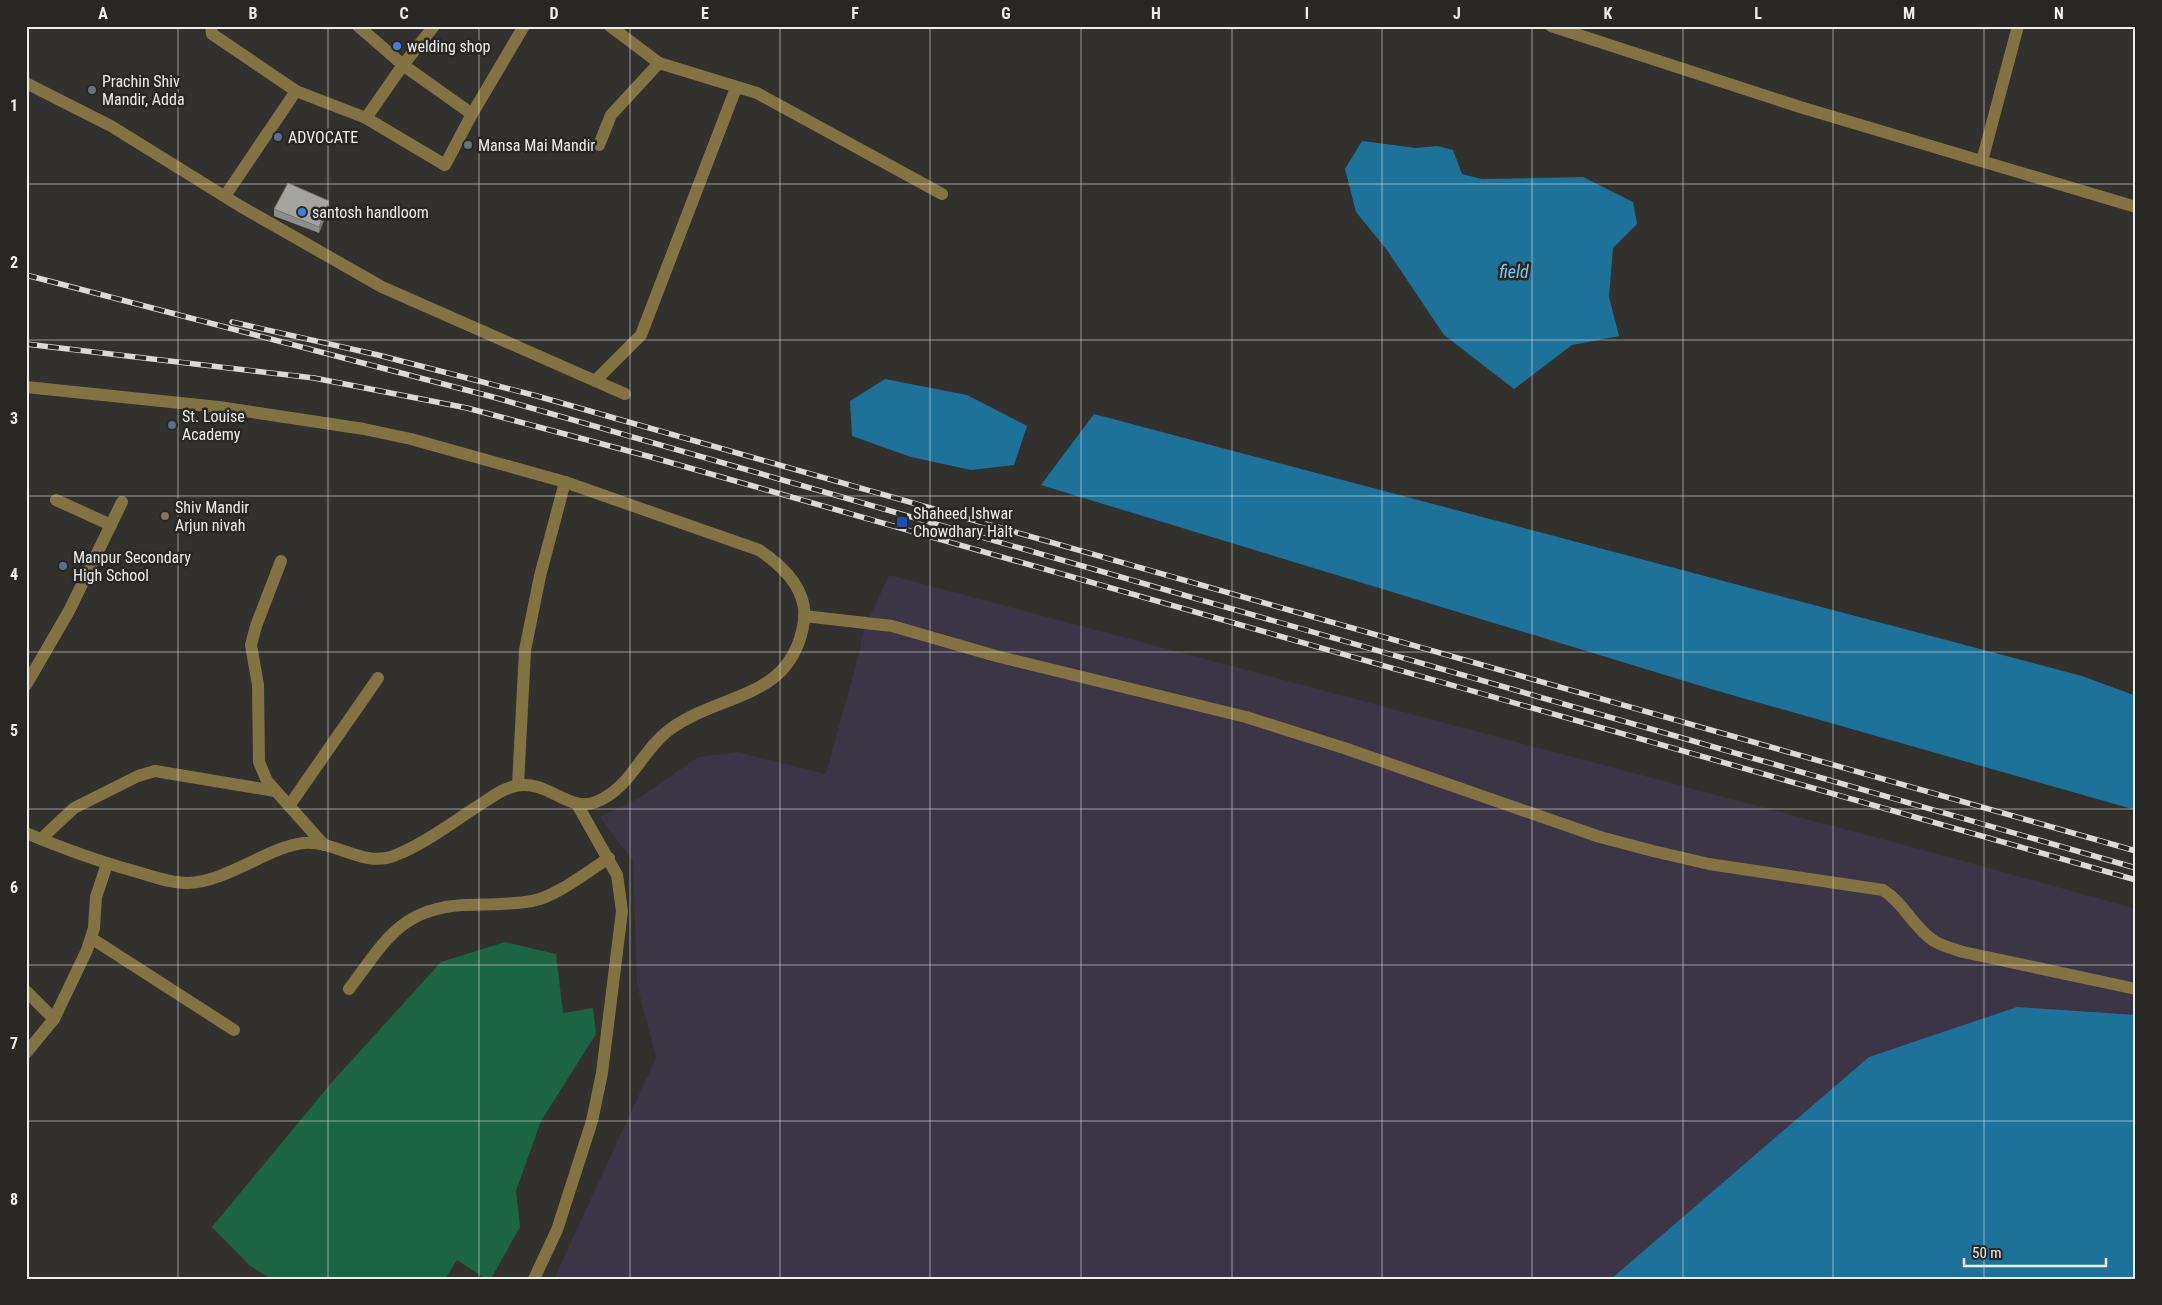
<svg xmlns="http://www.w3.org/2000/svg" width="2162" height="1305" font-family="'Roboto Condensed',sans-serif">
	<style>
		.industrial { fill: #3c3545 }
		.green { fill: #1b6444 }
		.water { fill: #1d7299 }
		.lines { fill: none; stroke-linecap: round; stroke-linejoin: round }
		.minor { stroke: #827442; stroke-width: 12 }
		.rail-casing { stroke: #dbdad7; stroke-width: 5.5 }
		.rail { stroke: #282723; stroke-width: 4; stroke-dasharray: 11; stroke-linecap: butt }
		.wall { fill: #8e8d89 }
		.shaded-wall { fill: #74736f }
		.building { fill: #a5a49f; stroke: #74736f }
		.grid { fill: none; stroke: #eeeeeb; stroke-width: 1; stroke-opacity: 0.55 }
		.shop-dot { fill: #3f7fe0; stroke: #282723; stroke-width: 2 }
		.worship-dot { fill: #6b7280; stroke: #282723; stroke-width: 2 }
		.service-dot { fill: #5c6f8a; stroke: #282723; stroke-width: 2 }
		.education-dot { fill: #8d6e63; stroke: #282723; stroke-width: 2 }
		.transit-dot { fill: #1a4fb4; stroke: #282723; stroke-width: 2 }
		.labels { text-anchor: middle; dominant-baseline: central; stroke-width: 5; stroke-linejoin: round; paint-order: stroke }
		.poi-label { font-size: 16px; fill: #eeeeeb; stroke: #282723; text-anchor: start }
		.water-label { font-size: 18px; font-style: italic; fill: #78cbf7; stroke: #282723 }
		.neatline { fill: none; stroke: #eeeeeb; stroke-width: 2 }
		.grid-label { font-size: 16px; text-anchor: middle; font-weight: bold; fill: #eeeeeb }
	</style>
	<rect width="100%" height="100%" fill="#32312d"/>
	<!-- industrial -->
	<polygon class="industrial" points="889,575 1938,854 2136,909 2136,1279 554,1279 656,1058 637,985 633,861 600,817 639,798 698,757 737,752 826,774 860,650 862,634"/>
	<!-- green -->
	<polygon class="green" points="505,942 556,954 563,1013 593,1008 596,1034 541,1121 516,1191 520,1227 491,1279 486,1279 457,1260 445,1279 271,1279 249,1265 212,1227 332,1082 441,962"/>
	<!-- water -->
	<g class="water">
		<polygon points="1362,141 1416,148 1437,146 1453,150 1462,174 1482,179 1583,177 1633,202 1637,224 1613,248 1609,297 1619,336 1572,345 1514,389 1444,335 1387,250 1356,212 1345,169"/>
		<polygon points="885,379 967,395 1027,426 1014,465 971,470 911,457 852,436 850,401"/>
		<polygon points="1094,414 2082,676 2136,696 2136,810 1711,689 1041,485"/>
		<polygon points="2017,1007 2136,1015 2136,1279 1611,1279 1869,1057"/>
	</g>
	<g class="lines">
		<!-- minor -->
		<g class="minor">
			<polyline points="211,26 212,34 296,91 366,118 445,165 472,114 524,26"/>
			<polyline points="358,26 403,65 472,114"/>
			<polyline points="610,26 659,63"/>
			<polyline points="1551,26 1800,107 2136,207"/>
			<polyline points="26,83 111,126 240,206 382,287 625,394"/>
			<polyline points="366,118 403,65 434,26"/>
			<polyline points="599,145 611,115 659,63 757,93 942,194"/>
			<polyline points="1982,161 2018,26"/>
			<polyline points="225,196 296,91"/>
			<polyline points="595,381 641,335 736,88"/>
			<path d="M 26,387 L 219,407 L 364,429 L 411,439 L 565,482 L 759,550 C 783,566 808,589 804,621 C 792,701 722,691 669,730 C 641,751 631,788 596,802 C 568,813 548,779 516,786 C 503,788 492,797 481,804 C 454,821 426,843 396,855 C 364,869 336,840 304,843 C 267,847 228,882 187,883 C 169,883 151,876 134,871 C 97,861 62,848 26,833"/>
			<polyline points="56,500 111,525"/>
			<polyline points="281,561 256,626 251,645 258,685 259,762 267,781 324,845"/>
			<path d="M 804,616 L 892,626 L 996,656 L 1246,717 L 1344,748 L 1600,837 L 1653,851 L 1709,864 L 1883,890 C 1904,903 1913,927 1934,941 C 1942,946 1954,949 1963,952 L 2136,989"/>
			<polyline points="26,685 69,611 122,502"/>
			<polyline points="518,785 525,650 540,576 565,482"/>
			<polyline points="289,806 378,678"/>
			<polyline points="41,839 74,808 138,776 155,771 275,791"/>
			<polyline points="91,938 234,1030"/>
			<path d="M 349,989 C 384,943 399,909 463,905 C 486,904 510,905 532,901 C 556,897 588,871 609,858"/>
			<polyline points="26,991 54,1019"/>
			<polyline points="26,1053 54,1019 87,950 94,928 96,897 107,864"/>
			<polyline points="534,1279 557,1230 592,1121 602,1073 622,911 617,875 577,804"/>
		</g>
		<!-- rail casing -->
		<g class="rail-casing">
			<g id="rail">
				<polyline points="26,275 493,397 2136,868"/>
				<polyline points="232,322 378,355 537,396 2136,851"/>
				<polyline points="26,344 314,378 467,408 651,457 2136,880"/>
			</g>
		</g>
		<!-- rail -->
		<use href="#rail" class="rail"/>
	</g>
	<!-- wall -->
	<polygon class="wall" points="329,208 319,233 274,216 274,209"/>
	<!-- shaded-wall -->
	<polygon class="shaded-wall" points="329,201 329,208 319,233 319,227"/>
	<!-- building -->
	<polygon class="building" points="288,183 329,201 319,227 274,209"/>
	<!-- grid -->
	<path class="grid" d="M 178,26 L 178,1279M 328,26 L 328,1279M 479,26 L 479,1279M 630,26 L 630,1279M 780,26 L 780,1279M 930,26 L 930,1279M 1081,26 L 1081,1279M 1232,26 L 1232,1279M 1382,26 L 1382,1279M 1532,26 L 1532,1279M 1683,26 L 1683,1279M 1833,26 L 1833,1279M 1984,26 L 1984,1279M 26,184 L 2136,184M 26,340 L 2136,340M 26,496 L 2136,496M 26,652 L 2136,652M 26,809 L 2136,809M 26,965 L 2136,965M 26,1121 L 2136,1121"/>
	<!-- markers -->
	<g class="shop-dot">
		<circle cx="397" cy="46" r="5"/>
		<circle cx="302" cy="212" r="5"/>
	</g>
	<g class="worship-dot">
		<circle cx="92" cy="90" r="5"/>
		<circle cx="468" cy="145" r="5"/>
	</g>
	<g class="service-dot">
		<circle cx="278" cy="137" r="5"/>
		<circle cx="172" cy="425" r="5"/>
		<circle cx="63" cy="566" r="5"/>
	</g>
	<circle class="education-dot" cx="165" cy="516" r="5"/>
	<rect class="transit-dot" x="896" y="516" width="12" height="12" rx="2.5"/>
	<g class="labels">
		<!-- poi labels -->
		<g class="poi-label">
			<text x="407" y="46">welding shop</text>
			<text x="102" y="81">Prachin Shiv<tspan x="102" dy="18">Mandir, Adda</tspan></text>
			<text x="288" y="137">ADVOCATE</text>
			<text x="478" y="145">Mansa Mai Mandir</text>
			<text x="312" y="212">santosh handloom</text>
			<text x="182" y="416">St. Louise<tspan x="182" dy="18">Academy</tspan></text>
			<text x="175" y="507">Shiv Mandir<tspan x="175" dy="18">Arjun nivah</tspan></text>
			<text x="913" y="513">Shaheed Ishwar<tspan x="913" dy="18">Chowdhary Halt</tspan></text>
			<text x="73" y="557">Manpur Secondary<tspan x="73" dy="18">High School</tspan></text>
		</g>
		<!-- water labels -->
		<g class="water-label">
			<text x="1514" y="271">field</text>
		</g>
	</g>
	<!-- border -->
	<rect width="2162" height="1305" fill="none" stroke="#282723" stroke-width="55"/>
	<!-- scale -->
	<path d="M1964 1258v8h142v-8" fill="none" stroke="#eeeeeb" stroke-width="2.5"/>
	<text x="1972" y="1258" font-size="15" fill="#eeeeeb" stroke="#282723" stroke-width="4" paint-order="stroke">50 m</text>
	<rect x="28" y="28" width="2106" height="1250" class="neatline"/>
	<g class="grid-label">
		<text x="103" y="19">A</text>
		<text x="253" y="19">B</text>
		<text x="404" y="19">C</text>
		<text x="554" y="19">D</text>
		<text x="705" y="19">E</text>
		<text x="855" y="19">F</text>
		<text x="1006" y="19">G</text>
		<text x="1156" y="19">H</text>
		<text x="1307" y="19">I</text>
		<text x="1457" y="19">J</text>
		<text x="1608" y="19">K</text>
		<text x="1758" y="19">L</text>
		<text x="1909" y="19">M</text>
		<text x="2059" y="19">N</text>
		<text x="14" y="111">1</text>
		<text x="14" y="268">2</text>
		<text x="14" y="424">3</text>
		<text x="14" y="580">4</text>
		<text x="14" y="736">5</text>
		<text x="14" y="893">6</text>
		<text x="14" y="1049">7</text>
		<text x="14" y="1205">8</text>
	</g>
</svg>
